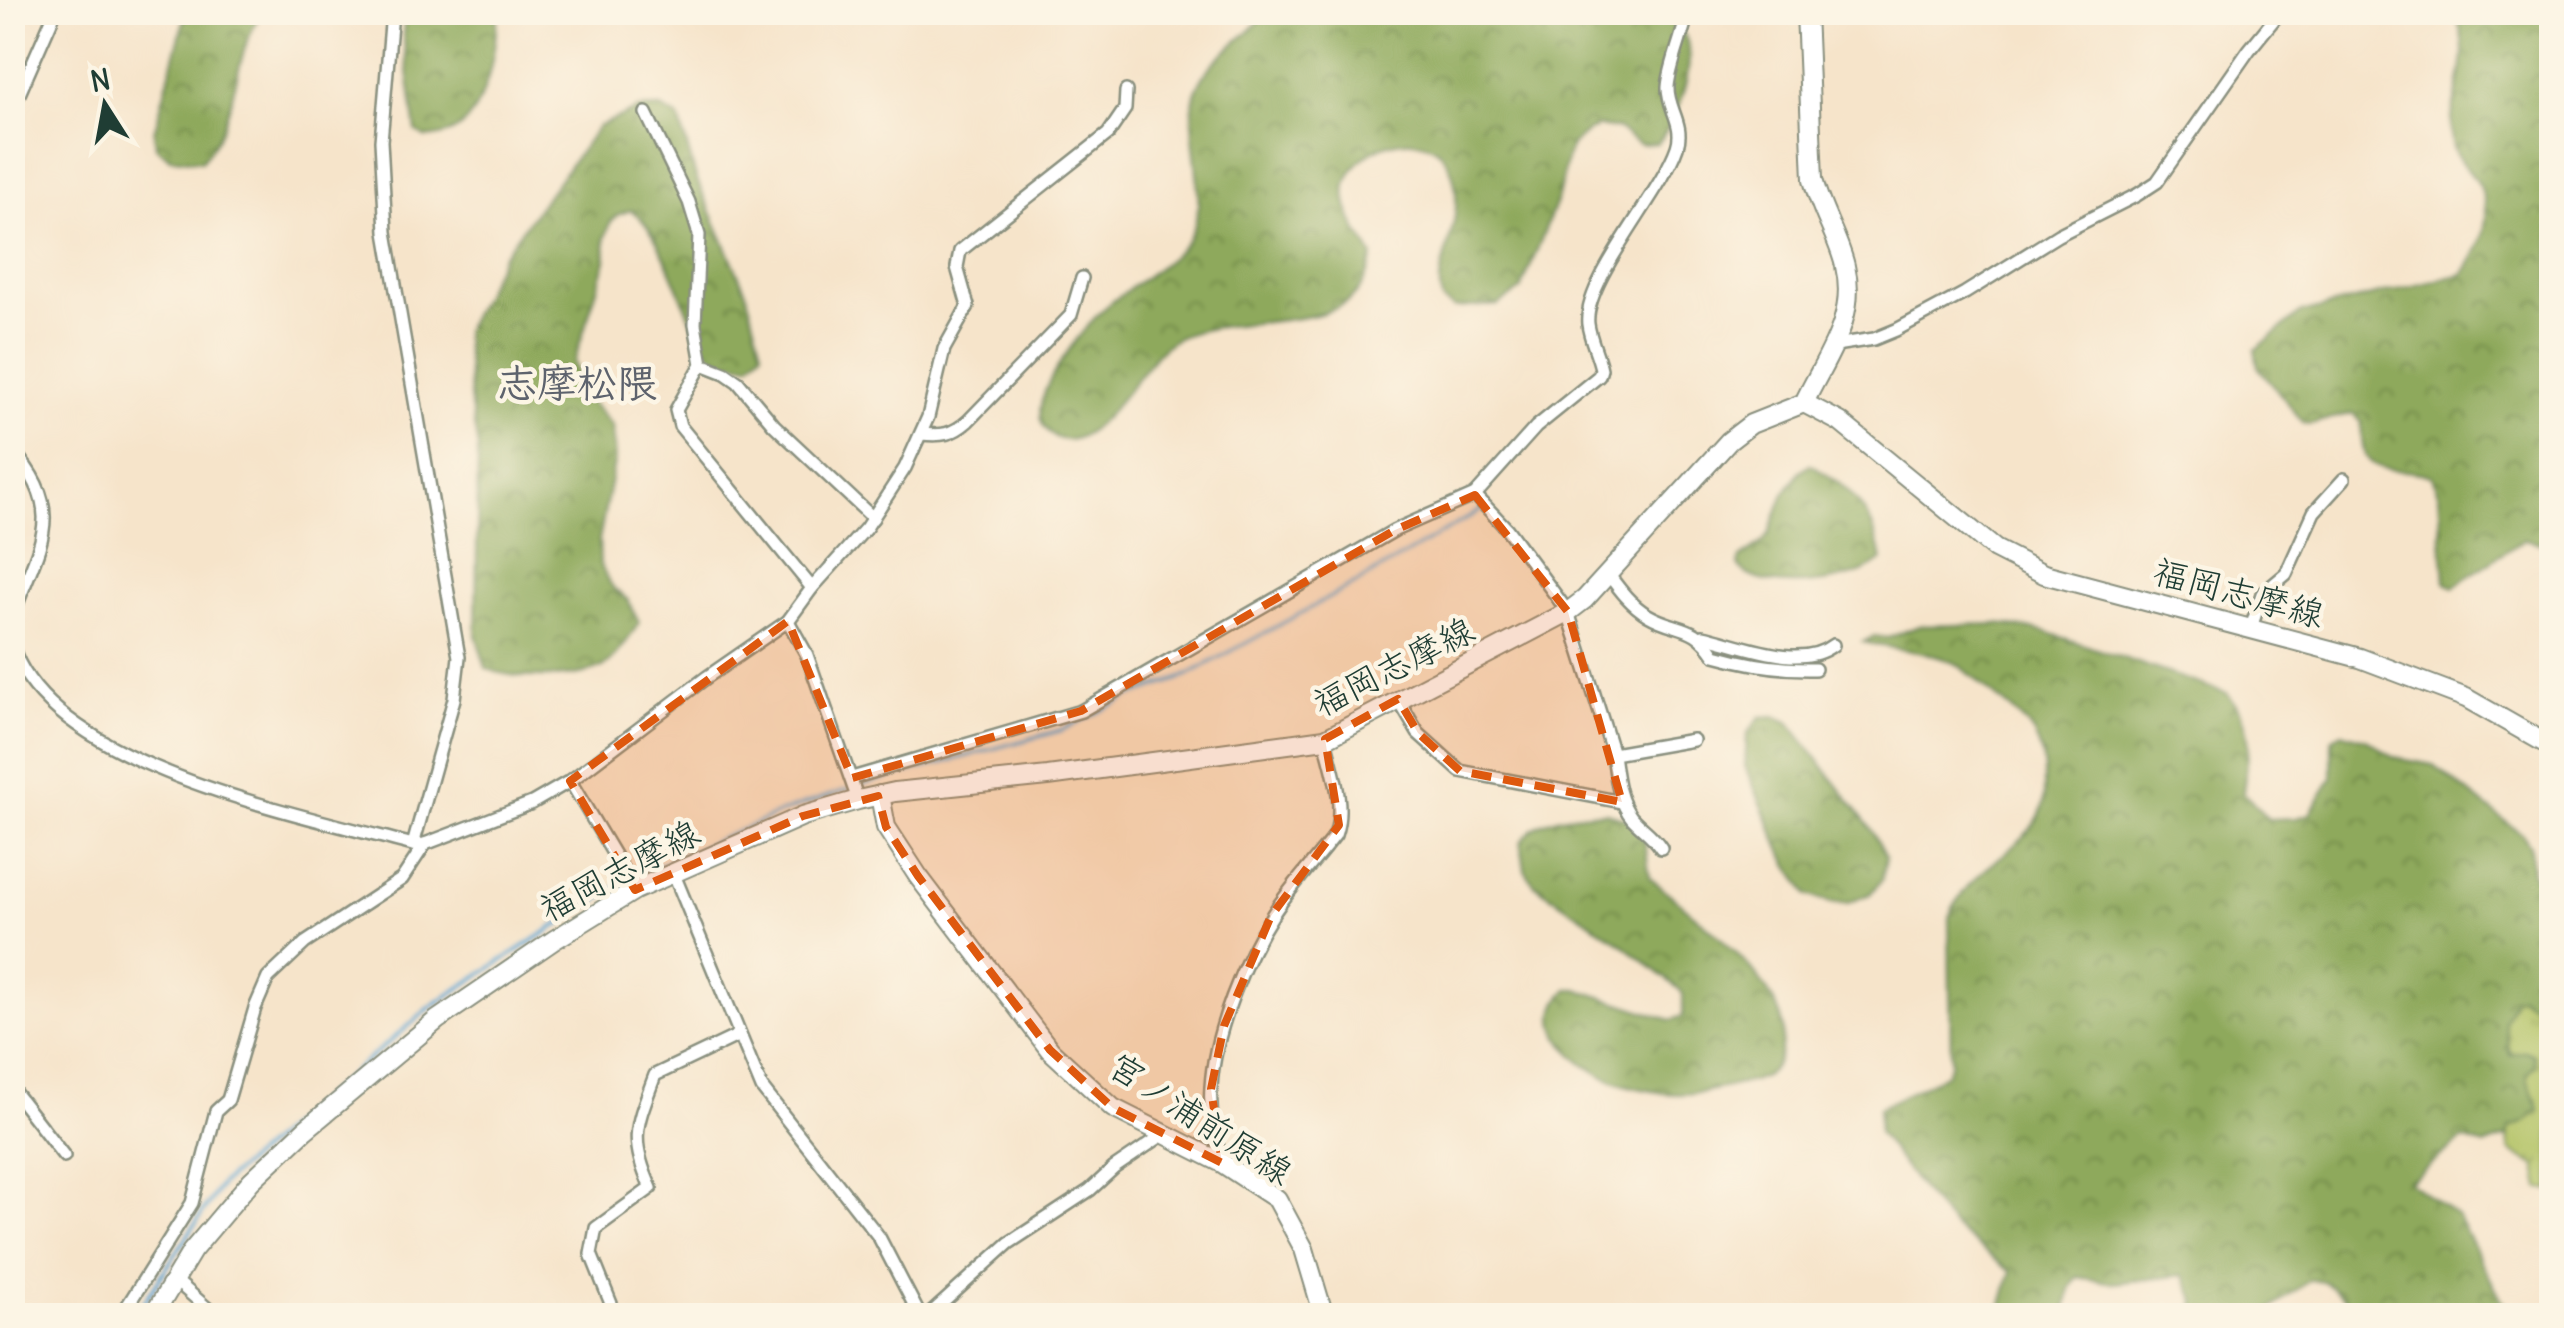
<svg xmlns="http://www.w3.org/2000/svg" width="2564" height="1328" font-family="Delius,'Klee One',sans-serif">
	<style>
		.grass { fill: url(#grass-tufts); stroke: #69804d; stroke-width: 2.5 }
		.forest { fill: url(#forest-crowns); stroke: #567348; stroke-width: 2.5 }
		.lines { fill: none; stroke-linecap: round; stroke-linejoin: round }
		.stream { stroke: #5ba8d4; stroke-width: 4 }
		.street-casing { stroke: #8a907f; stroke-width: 16 }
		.secondary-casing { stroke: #8a907f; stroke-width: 22 }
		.primary-casing { stroke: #8a907f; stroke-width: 22 }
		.street { stroke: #fff; stroke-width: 11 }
		.secondary { stroke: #fff; stroke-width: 18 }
		.primary { stroke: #fff; stroke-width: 18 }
		.marked { fill: #de580e; fill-opacity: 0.2; stroke: #de580e; stroke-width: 8; stroke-dasharray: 20 12; stroke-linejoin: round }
		.labels { text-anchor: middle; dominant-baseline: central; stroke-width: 9; stroke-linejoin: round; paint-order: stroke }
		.street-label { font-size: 35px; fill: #1f3d34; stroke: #fcf5e5 }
		.quarter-label { font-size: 40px; font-weight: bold; fill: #5e636d; stroke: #fcf5e5 }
	</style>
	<defs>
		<pattern id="grass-tufts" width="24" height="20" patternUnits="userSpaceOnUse" patternTransform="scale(2.5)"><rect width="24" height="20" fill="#b3c366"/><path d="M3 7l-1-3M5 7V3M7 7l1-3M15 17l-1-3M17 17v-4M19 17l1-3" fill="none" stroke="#91a055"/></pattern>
		<pattern id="forest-crowns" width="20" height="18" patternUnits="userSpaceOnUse" patternTransform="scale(2.5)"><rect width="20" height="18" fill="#8ea95b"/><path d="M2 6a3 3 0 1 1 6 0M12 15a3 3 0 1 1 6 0" fill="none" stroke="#738b4c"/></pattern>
	</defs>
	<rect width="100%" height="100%" fill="#fcf5e5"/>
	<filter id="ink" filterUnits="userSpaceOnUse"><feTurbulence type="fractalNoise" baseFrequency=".01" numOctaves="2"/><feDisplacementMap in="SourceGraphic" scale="20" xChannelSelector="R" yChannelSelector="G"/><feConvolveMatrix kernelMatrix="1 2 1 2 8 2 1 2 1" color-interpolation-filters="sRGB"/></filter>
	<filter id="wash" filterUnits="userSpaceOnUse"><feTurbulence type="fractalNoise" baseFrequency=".0048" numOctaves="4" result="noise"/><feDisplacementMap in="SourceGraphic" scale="40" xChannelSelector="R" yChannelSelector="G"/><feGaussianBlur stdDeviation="2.25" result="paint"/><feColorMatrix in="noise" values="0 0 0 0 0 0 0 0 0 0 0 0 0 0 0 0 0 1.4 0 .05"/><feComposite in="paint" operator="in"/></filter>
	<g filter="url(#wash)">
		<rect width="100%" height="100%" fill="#f6e4ca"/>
		<!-- grass -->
		<polygon class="grass" points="2551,994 2551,1191 2540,1188 2536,1167 2510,1150 2507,1137 2510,1128 2525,1122 2538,1101 2527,1084 2527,1075 2507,1047 2504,1021 2514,999 2521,997 2542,1003"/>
		<!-- forest -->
		<g class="forest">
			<path d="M 1636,12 C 1648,15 1664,16 1675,24 C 1706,47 1678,118 1658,143 L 1641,145 L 1617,129 L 1599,126 L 1588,131 L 1572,145 L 1567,156 L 1558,197 L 1521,290 L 1498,305 L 1454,308 L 1443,301 C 1428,267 1473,220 1449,165 C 1429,121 1355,143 1346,185 C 1341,210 1362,236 1373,257 C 1368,271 1364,286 1353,297 C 1316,332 1219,314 1172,341 C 1141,358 1085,478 1045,428 C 1023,401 1085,325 1106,307 C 1129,287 1156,272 1178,251 C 1221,211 1180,140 1196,91 C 1207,59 1246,38 1267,13 Z"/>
			<path d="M 186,13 L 262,13 C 230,58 240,120 201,161 L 171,158 L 156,147 L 154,132 Z"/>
			<path d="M 405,13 L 498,13 C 495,49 488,116 450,133 C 444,136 434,137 427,138 L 416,132 L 403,34 Z"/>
			<path d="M 2457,13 L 2551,13 L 2552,546 L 2524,539 L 2453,587 L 2445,581 L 2439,496 L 2432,476 C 2394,463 2357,484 2362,422 L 2353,413 L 2310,424 L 2304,423 L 2258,367 L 2255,350 L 2301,313 L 2463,274 C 2480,251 2495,217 2480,188 C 2468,163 2450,163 2451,127 C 2452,102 2463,76 2463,51 C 2463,38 2459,25 2457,13 Z"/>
			<path d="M 661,108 L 679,118 L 696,178 L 746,292 L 762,351 L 750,364 C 736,364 716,360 706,349 C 699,343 696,328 692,320 C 676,288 660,230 631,210 L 617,215 L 610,223 L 605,238 L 606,260 L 574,362 L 585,396 L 612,426 L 615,458 L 599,540 L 600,565 L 613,588 L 628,600 L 639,623 C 630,636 621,651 610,662 C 589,681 510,681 486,668 L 476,635 L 478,448 L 471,406 L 464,331 L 503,255 L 598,127 L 638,109 Z"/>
			<path d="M 1810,464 C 1851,487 1874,513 1882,560 C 1859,584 1757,597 1738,565 L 1740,558 L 1762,543 L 1769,534 L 1783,496 L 1799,472 Z"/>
			<path d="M 1998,624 L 2043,631 L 2227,693 C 2257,726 2248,751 2243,792 L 2268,819 L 2296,818 L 2310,814 L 2332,778 L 2332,739 L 2342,732 L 2368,740 L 2395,758 L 2433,765 L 2523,835 L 2530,846 L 2532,873 L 2551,906 L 2551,994 L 2542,1003 L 2530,1004 L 2521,997 L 2514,999 L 2504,1021 L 2510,1055 L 2525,1051 L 2534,1055 L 2535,1065 L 2527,1075 C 2527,1088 2537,1097 2539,1110 L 2525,1122 L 2510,1128 L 2507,1137 L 2484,1146 L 2463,1139 L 2409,1182 L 2457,1216 L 2510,1315 L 2364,1315 L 2325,1282 L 2309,1280 L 2271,1309 L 2270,1315 L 2193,1315 L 2196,1301 L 2184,1275 L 2115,1283 L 2077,1277 L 2070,1289 L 2065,1315 L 1999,1315 L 2011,1272 L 1955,1228 L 1928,1198 L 1878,1132 L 1879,1108 L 1946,1074 L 1951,1063 L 1949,919 C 1963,872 2017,856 2039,816 C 2045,805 2044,790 2044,778 C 2045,730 2018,715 1984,687 C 1975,679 1965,668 1954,663 C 1926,650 1893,650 1864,642 L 1874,636 L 1888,638 L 1919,626 Z"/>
			<polygon points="1774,716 1789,722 1871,829 1886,857 1882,880 1870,894 1848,903 1831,903 1808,895 1786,861 1745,766 1747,735 1760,717"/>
			<path d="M 1606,812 C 1615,816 1629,819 1637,825 C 1649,834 1645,865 1651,879 C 1691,912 1773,973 1783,1026 C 1784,1033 1782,1042 1781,1049 C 1777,1077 1756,1081 1731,1086 C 1708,1091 1687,1096 1663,1093 C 1647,1090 1626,1087 1611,1080 C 1577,1065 1530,1025 1568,989 L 1577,989 L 1671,1020 L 1683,1016 L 1683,994 L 1679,989 L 1625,946 L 1535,885 L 1525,870 L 1521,842 C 1539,815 1577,814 1606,812 Z"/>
		</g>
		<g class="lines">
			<!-- stream -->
			<g class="stream">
				<polyline points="858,786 1062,730 1132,695 1182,678 1360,581 1481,510"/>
				<polyline points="135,1316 222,1183 433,1005 607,893 662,864 785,811 849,789"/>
			</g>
		</g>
	</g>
	<g filter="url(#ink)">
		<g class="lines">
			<!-- street casing -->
			<g class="street-casing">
				<g id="street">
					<polyline points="392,12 381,141 386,232 459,657 454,699 413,845"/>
					<polyline points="12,110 55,12"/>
					<polyline points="646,113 689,202 699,235 695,324 702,364 676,410 680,426 812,588"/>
					<polyline points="1835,345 1874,339 1896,330 1965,293 2058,235 2137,195 2157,182 2249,50 2280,12"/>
					<polyline points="702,364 725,373 738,382 774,425 873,518"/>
					<path d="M 921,434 C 942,436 952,435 968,421 L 1071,315 L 1082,278"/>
					<path d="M 12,450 C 71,514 35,550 12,618"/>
					<polyline points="1475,495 1507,529 1568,612 1613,754 1693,740"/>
					<path d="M 1609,575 C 1620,590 1631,605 1648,615 C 1677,632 1694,622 1715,655 C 1747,664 1782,670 1815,669"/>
					<polyline points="788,621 807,655 858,800"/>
					<polyline points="2251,628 2262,594 2286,574 2314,512 2344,479"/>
					<path d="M 1703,636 C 1740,644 1800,671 1833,645"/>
					<path d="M 12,645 C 49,767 304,815 413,845 L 425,844 L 532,803 L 570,781 L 707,677 L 788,621 L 812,588 L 866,528 L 905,468 L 928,417 L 944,349 L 968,306 L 957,267 L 960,251 L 1108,134 L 1125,109 L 1126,91"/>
					<polyline points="1398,699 1418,733 1460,771 1622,802"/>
					<path d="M 1613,754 C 1616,775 1618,801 1632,818 C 1642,829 1653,835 1661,848"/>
					<path d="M 852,778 L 1081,711 L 1395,530 L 1475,495 L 1536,427 L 1599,376 L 1601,369 C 1598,354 1590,340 1588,324 C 1583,281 1661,194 1677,147 C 1685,124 1667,108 1668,87 C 1669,68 1683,34 1688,12"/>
					<polyline points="570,781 635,890"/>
					<polyline points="673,872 762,1088 879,1237 920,1316"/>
					<polyline points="12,1089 64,1156"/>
					<path d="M 1222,1163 C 1215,1137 1209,1113 1211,1087 C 1214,1033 1244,959 1273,914 C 1291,886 1315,861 1335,835 C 1346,804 1332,770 1325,739"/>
					<polyline points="175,1280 216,1316"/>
					<polyline points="121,1316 192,1203 216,1111 228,1100 255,1008 268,978 305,943 402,879 425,844"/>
					<path d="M 616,1316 L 591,1254 L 596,1228 L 651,1188 C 628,1138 637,1124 655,1075 L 739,1035"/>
					<polyline points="928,1316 1009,1243 1090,1190 1114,1168 1164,1134"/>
				</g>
			</g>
			<!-- secondary casing -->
			<g class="secondary-casing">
				<g id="secondary">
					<path d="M 1804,403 C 1825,358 1858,319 1845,266 C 1838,236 1820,210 1813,179 L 1806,12"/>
					<polyline points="880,795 886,827 918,876 1050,1050 1113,1108 1222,1163 1277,1199 1304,1249 1324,1316"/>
				</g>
			</g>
			<!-- primary casing -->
			<g class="primary-casing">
				<polyline id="primary" points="153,1316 192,1251 251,1181 305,1130 437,1020 554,940 635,890 803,816 858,800 895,792 1048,776 1325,739 1568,612 1585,599 1729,441 1751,424 1804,403 1840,422 1995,549 2044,574 2360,658 2466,698 2552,747"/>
			</g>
			<!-- street -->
			<use href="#street" class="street"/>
			<!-- secondary -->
			<use href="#secondary" class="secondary"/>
			<!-- primary -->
			<use href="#primary" class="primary"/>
		</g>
	</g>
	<!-- marked area -->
	<path class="marked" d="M 1475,495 L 1568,612 L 1622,802 L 1460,771 L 1418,733 L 1398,699 L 1325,739 L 1339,825 L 1271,916 L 1224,1026 L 1211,1089 L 1222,1163 L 1113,1108 L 1050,1050 L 918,876 L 886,827 L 878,796 L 803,816 L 635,890 L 570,781 L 788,621 L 852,778 L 1081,711 L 1395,530 Z"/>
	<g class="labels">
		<!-- street labels -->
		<g class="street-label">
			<text transform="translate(2239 592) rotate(15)">福岡志摩線</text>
			<text transform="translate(1393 666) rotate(-27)">福岡志摩線</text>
			<text transform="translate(619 870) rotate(-28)">福岡志摩線</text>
			<text transform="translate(1201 1118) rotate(33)">宮ノ浦前原線</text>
		</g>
		<!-- quarter labels -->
		<g class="quarter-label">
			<text x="577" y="383">志摩松隈</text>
		</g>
	</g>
	<!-- margin -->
	<rect width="2564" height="1328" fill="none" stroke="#fcf5e5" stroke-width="50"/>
	<!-- north arrow -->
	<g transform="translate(105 105) rotate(349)" stroke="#fcf5e5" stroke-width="8" paint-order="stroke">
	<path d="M0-8L18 38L0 25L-18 38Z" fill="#1f3d34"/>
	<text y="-15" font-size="28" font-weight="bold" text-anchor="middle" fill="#1f3d34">N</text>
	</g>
</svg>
